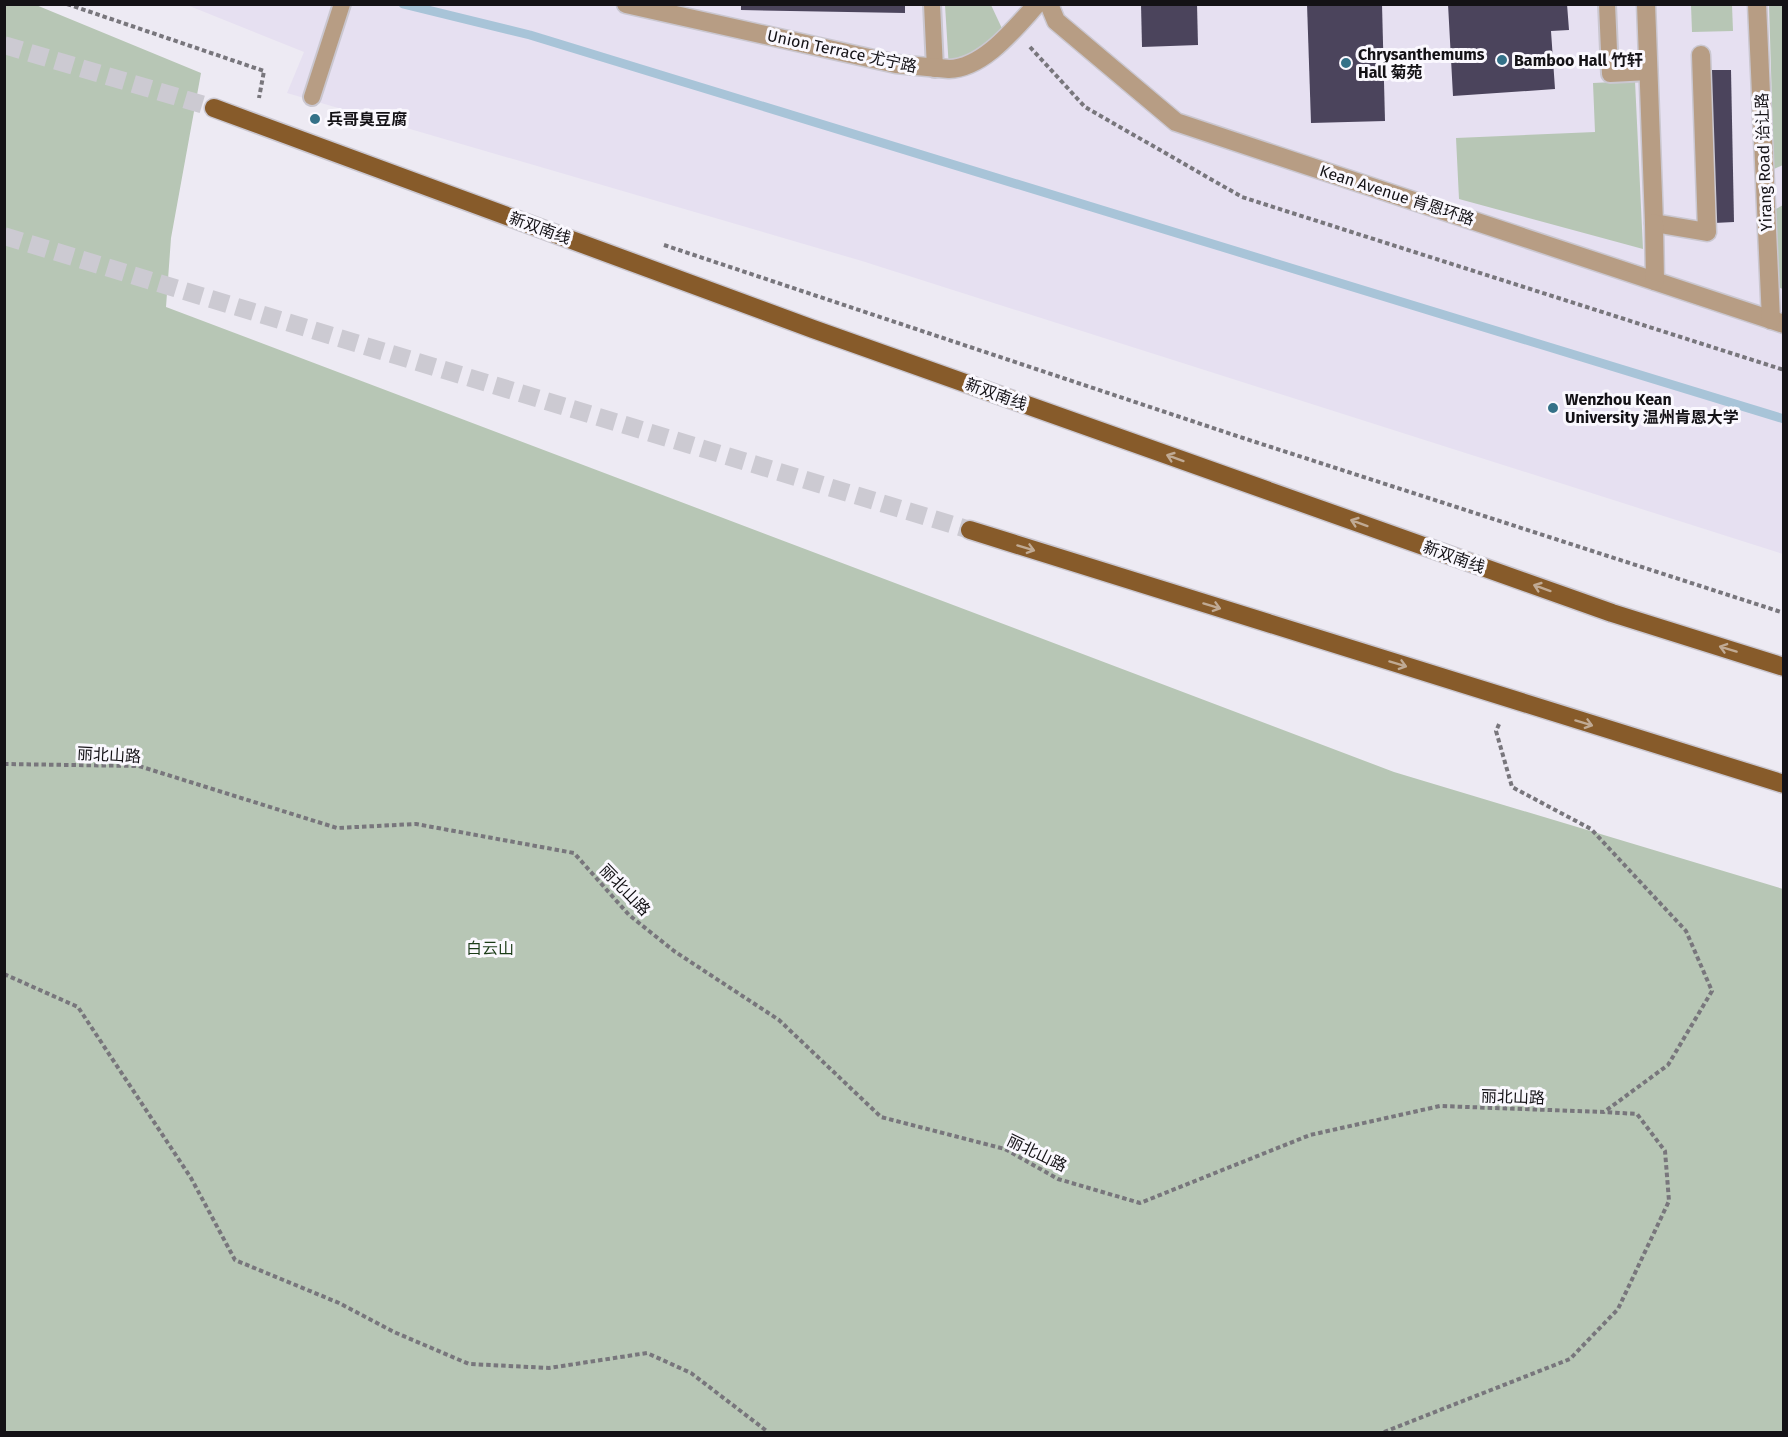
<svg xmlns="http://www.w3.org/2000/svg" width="1788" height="1437" font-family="'Fira Sans','Noto Sans SC',sans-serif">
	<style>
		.built { fill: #e6e0f1 }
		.green { fill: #b7c6b5 }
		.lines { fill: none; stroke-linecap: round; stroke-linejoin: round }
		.stream { stroke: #a8c4d8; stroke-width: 9 }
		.building { fill: #4b445c }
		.primary-tunnel { stroke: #cccad2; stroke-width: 18; stroke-dasharray: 18 9; stroke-linecap: butt }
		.lane-casing { stroke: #cac7d0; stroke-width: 20 }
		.street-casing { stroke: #cac7d0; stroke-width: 21 }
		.primary-casing { stroke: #cac7d0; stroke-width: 21 }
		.path { stroke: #78767c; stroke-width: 4; stroke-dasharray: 4.5 3; stroke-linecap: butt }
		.lane { stroke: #b79d84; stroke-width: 16 }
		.street { stroke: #b79d84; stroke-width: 18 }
		.primary { stroke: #875b2a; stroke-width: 18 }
		.oneway { stroke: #c0aa94 }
		.poi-dot { fill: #347188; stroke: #faf8fe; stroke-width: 2 }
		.labels { text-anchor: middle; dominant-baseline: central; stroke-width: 6; stroke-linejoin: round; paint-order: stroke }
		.street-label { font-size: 16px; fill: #141216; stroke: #faf8fe }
		.poi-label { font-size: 16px; font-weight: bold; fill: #141216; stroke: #faf8fe; text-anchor: start }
		.park-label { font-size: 16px; fill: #1b3c17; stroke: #faf8fe }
	</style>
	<rect width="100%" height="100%" fill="#edeaf3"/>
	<!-- built -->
	<polygon class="built" points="187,5 1783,5 1783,554 862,261 287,93 304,52"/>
	<!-- green -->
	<g class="green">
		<polygon points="5,4 36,5 201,73 171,238 166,307 1394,772 1783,889 1783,1432 5,1432"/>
		<polygon points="945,5 991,5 1006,37 949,69"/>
		<polygon points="1691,5 1732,5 1733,31 1692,32"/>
		<polygon points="1769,5 1784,5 1783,165 1774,169"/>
		<polygon points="1635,81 1643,249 1459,199 1456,138 1595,132 1593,83"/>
		<polygon points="1783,205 1783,289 1777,287 1776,209"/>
	</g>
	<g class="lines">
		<!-- stream -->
		<polyline class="stream" points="403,4 530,35 1784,419"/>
	</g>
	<!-- building -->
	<g class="building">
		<polygon points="741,4 905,4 905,13 741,10"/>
		<polygon points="1141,4 1197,4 1198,45 1142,47"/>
		<polygon points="1307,4 1382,4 1385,121 1311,123"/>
		<polygon points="1448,4 1567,4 1569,30 1551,31 1555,89 1453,96"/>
		<polygon points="1710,70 1731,70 1734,222 1714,223"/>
	</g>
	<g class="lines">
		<!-- primary-tunnel -->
		<g class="primary-tunnel">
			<polyline points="4,45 214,108"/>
			<polyline points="4,236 970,530"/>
		</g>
		<!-- lane casing -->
		<g class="lane-casing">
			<g id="lane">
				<polyline points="932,4 935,69"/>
				<polyline points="1607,4 1610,74 1649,72"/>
				<polyline points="312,97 342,4"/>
			</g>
		</g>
		<!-- street casing -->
		<g class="street-casing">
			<g id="street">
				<path d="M 626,4 L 896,64 L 949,69 C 984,68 1015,28 1037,4"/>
				<polyline points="1049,4 1056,21 1176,122 1784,324"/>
				<polyline points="1646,4 1654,223 1707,232 1701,55"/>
				<polyline points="1757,4 1771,320"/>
				<polyline points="1654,223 1655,281"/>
			</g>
		</g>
		<!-- primary casing -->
		<g class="primary-casing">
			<g id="primary">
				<polyline points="214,108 813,329 1612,613 1784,667"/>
				<polyline points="970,530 1784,784"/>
			</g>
		</g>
		<!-- path -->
		<g class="path">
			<polyline points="67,4 264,71 259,98"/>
			<polyline points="1030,47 1085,107 1242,197 1784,370"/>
			<polyline points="664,245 1240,437 1784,613"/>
			<polyline points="4,764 139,766 337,828 416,824 574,853 629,915 674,951 779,1020 881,1117 1005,1149 1058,1179 1140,1203 1310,1135 1440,1106 1604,1112 1668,1065 1712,991 1686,931 1591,829 1512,787 1496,731 1500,722"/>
			<polyline points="4,974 78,1007 191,1178 235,1260 339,1303 394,1332 469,1364 549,1368 647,1353 691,1373 768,1432"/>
			<polyline points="1384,1432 1570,1359 1618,1309 1669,1201 1665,1151 1637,1114 1605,1112"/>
		</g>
		<!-- lane -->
		<use href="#lane" class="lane"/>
		<!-- street -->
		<use href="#street" class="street"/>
		<!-- primary -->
		<use href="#primary" class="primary"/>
	</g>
	<!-- one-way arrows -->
	<defs><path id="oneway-shaft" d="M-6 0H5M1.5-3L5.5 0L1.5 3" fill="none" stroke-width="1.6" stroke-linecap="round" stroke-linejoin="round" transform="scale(1.5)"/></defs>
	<g class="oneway">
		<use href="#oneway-shaft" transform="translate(1175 458) rotate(-160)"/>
		<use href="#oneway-shaft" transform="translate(1359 523) rotate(-160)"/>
		<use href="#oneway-shaft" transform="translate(1026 548) rotate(17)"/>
		<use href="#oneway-shaft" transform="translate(1542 588) rotate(-160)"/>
		<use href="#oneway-shaft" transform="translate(1212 606) rotate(17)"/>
		<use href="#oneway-shaft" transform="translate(1728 649) rotate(-163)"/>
		<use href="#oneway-shaft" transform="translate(1398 664) rotate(17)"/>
		<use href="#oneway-shaft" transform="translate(1584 723) rotate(17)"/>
	</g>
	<!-- markers -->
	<g class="poi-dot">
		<circle cx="1502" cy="60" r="6"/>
		<circle cx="1346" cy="63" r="6"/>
		<circle cx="315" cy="119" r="6"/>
		<circle cx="1553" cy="408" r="6"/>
	</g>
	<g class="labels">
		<!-- street labels -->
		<g class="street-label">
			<text transform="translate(842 51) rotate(12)">Union Terrace 尤宁路</text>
			<text transform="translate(1764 162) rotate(-92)">Yirang Road 诒让路</text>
			<text transform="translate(1397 195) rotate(18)">Kean Avenue 肯恩环路</text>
			<text transform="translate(540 228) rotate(20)">新双南线</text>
			<text transform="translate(996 394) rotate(20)">新双南线</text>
			<text transform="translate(1454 557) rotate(20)">新双南线</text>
			<text transform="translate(109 755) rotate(3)">丽北山路</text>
			<text transform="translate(625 890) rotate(46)">丽北山路</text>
			<text transform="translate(1513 1097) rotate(2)">丽北山路</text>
			<text transform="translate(1037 1153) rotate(26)">丽北山路</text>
		</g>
		<!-- poi labels -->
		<g class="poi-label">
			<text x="1358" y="54">Chrysanthemums<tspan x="1358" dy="18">Hall 菊苑</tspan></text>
			<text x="1514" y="60">Bamboo Hall 竹轩</text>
			<text x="327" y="119">兵哥臭豆腐</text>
			<text x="1565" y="399">Wenzhou Kean<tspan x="1565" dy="18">University 温州肯恩大学</tspan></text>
		</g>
		<!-- park labels -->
		<g class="park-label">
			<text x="490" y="948">白云山</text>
		</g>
	</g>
	<!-- border -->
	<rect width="1788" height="1437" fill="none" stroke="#141216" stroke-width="12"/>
</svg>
